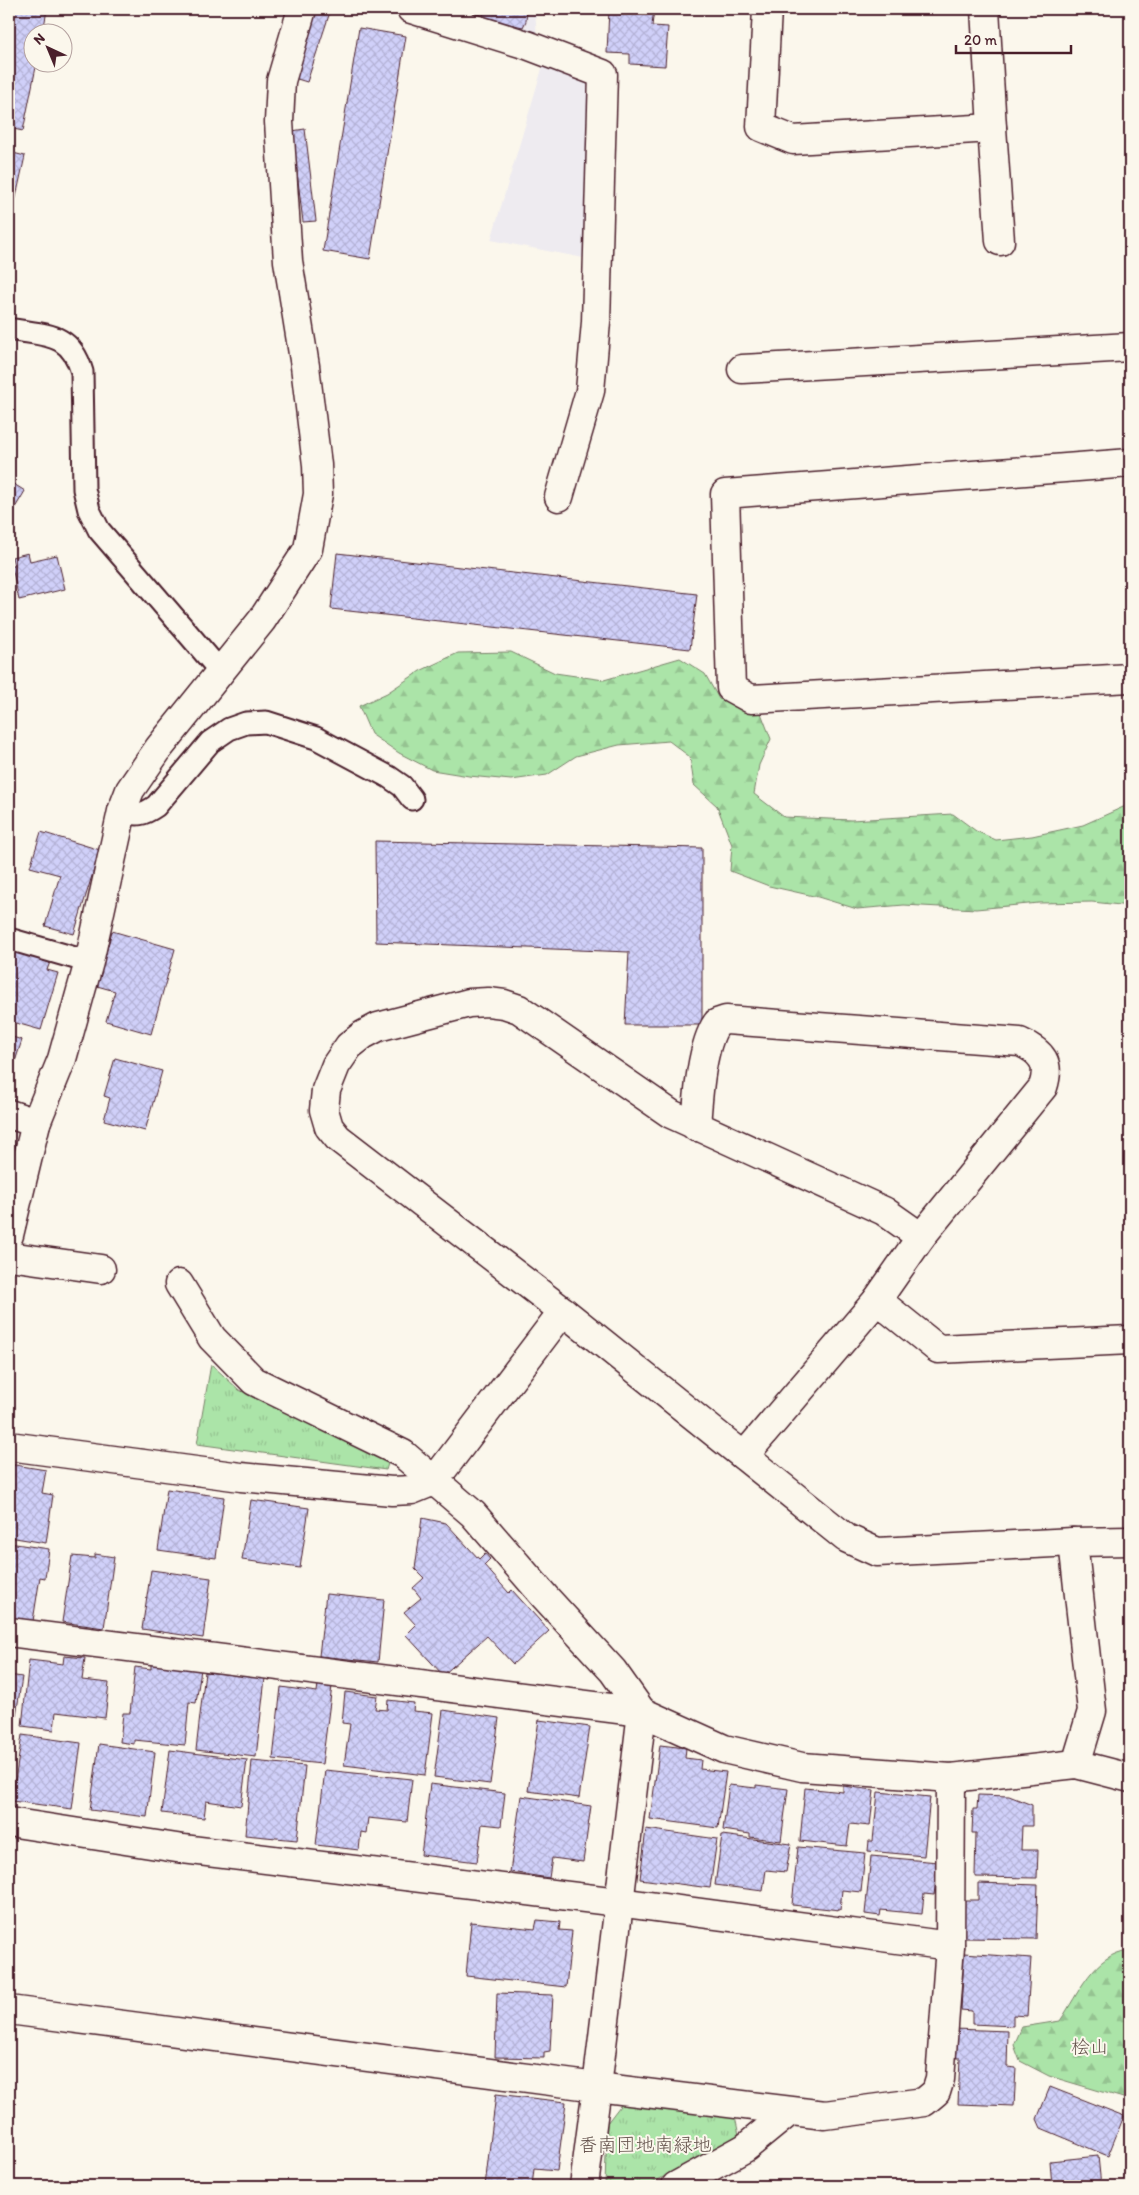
<svg xmlns="http://www.w3.org/2000/svg" width="1139" height="2195" font-family="Itim,'Klee One',sans-serif">
	<style>
		.built { fill: #eeebf0 }
		.forest { fill: url(#forest-firs); stroke: #7a826a }
		.park { fill: url(#park-tufts); stroke: #7a826a }
		.building { fill: url(#building-cross-hatch); stroke: #4a1f2b }
		.lines { fill: none; stroke-linecap: round; stroke-linejoin: round }
		.lane-casing { stroke: #4a1f2b; stroke-width: 25 }
		.street-casing { stroke: #4a1f2b; stroke-width: 31 }
		.lane { stroke: #fbf7ec; stroke-width: 21 }
		.street { stroke: #fbf7ec; stroke-width: 28 }
		.labels { text-anchor: middle; dominant-baseline: central; stroke-width: 4; stroke-linejoin: round; paint-order: stroke }
		.park-label { font-size: 19px; fill: #62504a; stroke: #fbf7ec }
	</style>
	<defs>
		<pattern id="forest-firs" width="22" height="20" patternUnits="userSpaceOnUse" patternTransform="scale(1.25)"><rect width="22" height="20" fill="#abe4a8"/><path d="M5 1l3.5 6h-7zM16 11l3.5 6h-7z" fill="#95c391"/></pattern>
		<pattern id="park-tufts" width="24" height="20" patternUnits="userSpaceOnUse" patternTransform="scale(1.25)"><rect width="24" height="20" fill="#abe4a8"/><path d="M3 7l-1-3M5 7V3M7 7l1-3M15 17l-1-3M17 17v-4M19 17l1-3" fill="none" stroke="#95c391"/></pattern>
		<pattern id="building-cross-hatch" width="8" height="8" patternUnits="userSpaceOnUse" patternTransform="scale(1.25)"><rect width="8" height="8" fill="#d0d0f9"/><path d="M0 0l8 8M0 8l8-8" fill="none" stroke="#b4b2d6"/></pattern>
	</defs>
	<rect width="100%" height="100%" fill="#fbf7ec"/>
	<filter id="ink" filterUnits="userSpaceOnUse"><feTurbulence type="fractalNoise" baseFrequency=".02" numOctaves="2"/><feDisplacementMap in="SourceGraphic" scale="10" xChannelSelector="R" yChannelSelector="G"/><feConvolveMatrix kernelMatrix="1 2 1 2 8 2 1 2 1" color-interpolation-filters="sRGB"/></filter>
	<g filter="url(#ink)">
		<!-- built -->
		<g class="built">
			<polygon points="445,9 535,9 537,38"/>
			<polygon points="544,62 582,76 593,92 589,259 491,240"/>
		</g>
		<!-- forest -->
		<g class="forest">
			<polygon points="511,652 555,673 604,680 680,658 705,674 719,699 761,713 771,739 759,765 754,794 784,817 851,820 953,814 976,831 996,840 1032,836 1083,825 1130,804 1130,906 1092,902 1039,903 976,909 904,905 857,909 818,897 769,886 730,871 732,845 717,806 694,785 690,757 669,741 619,745 576,756 547,775 511,780 469,776 432,770 399,753 371,734 359,706 387,693 420,671 458,653"/>
			<path d="M 1130,1950 L 1130,2100 L 1049,2076 L 1020,2061 L 1014,2045 L 1022,2027 L 1060,2021 C 1079,1993 1093,1954 1130,1950 Z"/>
		</g>
		<!-- park -->
		<g class="park">
			<polygon points="211,1364 239,1390 390,1457 386,1470 197,1444"/>
			<polygon points="623,2102 735,2117 739,2135 647,2186 605,2186 607,2123"/>
		</g>
		<!-- building -->
		<g class="building">
			<polygon points="9,9 47,10 43,32 32,32 32,62 37,62 23,131 9,128"/>
			<polygon points="317,9 331,9 307,82 294,78"/>
			<polygon points="474,9 527,9 526,21 523,27 482,18 484,12"/>
			<polygon points="609,9 654,9 652,26 668,27 665,66 630,64 630,54 607,53"/>
			<polygon points="359,28 406,36 370,259 323,251"/>
			<polygon points="305,129 316,221 303,222 292,131"/>
			<polygon points="9,152 25,156 9,229"/>
			<polygon points="9,481 25,491 9,518"/>
			<polygon points="28,553 30,561 57,555 65,589 19,600 12,567 14,566 12,557"/>
			<polygon points="337,553 697,594 690,649 331,609"/>
			<polygon points="41,832 100,850 74,934 45,926 60,875 30,867"/>
			<polygon points="375,841 702,848 702,1025 625,1025 629,952 376,942"/>
			<polygon points="112,931 175,949 151,1034 106,1021 115,991 97,986"/>
			<polygon points="9,949 50,962 47,970 58,973 41,1030 9,1021"/>
			<polygon points="9,1036 22,1040 9,1080"/>
			<polygon points="115,1058 162,1071 145,1131 104,1120 110,1098 104,1096"/>
			<polygon points="9,1464 46,1470 42,1493 53,1495 46,1543 9,1537"/>
			<polygon points="167,1489 224,1497 216,1558 158,1550"/>
			<polygon points="251,1500 309,1508 300,1568 242,1560"/>
			<polygon points="422,1518 446,1523 479,1559 485,1553 490,1559 484,1565 509,1593 512,1590 549,1631 513,1664 487,1636 443,1675 406,1635 416,1625 404,1612 421,1598 413,1588 424,1578 415,1569"/>
			<polygon points="9,1543 49,1549 45,1578 40,1577 33,1621 9,1617"/>
			<polygon points="95,1554 114,1557 104,1628 62,1622 72,1556 95,1558"/>
			<polygon points="151,1570 211,1578 203,1638 142,1629"/>
			<polygon points="326,1594 384,1600 378,1662 319,1656"/>
			<polygon points="64,1656 85,1658 82,1680 109,1683 105,1718 56,1712 54,1730 22,1726 29,1660 63,1664"/>
			<polygon points="151,1663 201,1669 196,1703 189,1702 185,1745 134,1740 134,1744 120,1742 123,1713 130,1713 135,1667 151,1669"/>
			<polygon points="205,1672 265,1678 256,1757 196,1750"/>
			<polygon points="9,1675 22,1677 15,1722 9,1721"/>
			<polygon points="318,1684 332,1686 322,1764 273,1759 281,1687 317,1692"/>
			<polygon points="345,1692 377,1696 375,1709 387,1710 388,1700 414,1703 413,1711 433,1713 425,1775 344,1765 350,1724 342,1723"/>
			<polygon points="443,1710 499,1718 490,1784 434,1777"/>
			<polygon points="539,1720 590,1727 579,1798 528,1791"/>
			<polygon points="9,1733 12,1734 9,1759"/>
			<polygon points="22,1735 81,1743 72,1809 12,1801"/>
			<polygon points="99,1744 155,1752 147,1817 90,1810"/>
			<polygon points="660,1745 686,1748 685,1758 701,1760 700,1769 726,1772 718,1828 650,1819"/>
			<polygon points="170,1750 247,1760 241,1806 206,1801 204,1818 162,1813"/>
			<polygon points="252,1761 305,1766 297,1840 245,1835"/>
			<polygon points="325,1770 412,1779 407,1822 368,1818 366,1833 361,1832 359,1850 316,1845"/>
			<polygon points="430,1784 505,1793 501,1826 482,1824 477,1862 421,1855"/>
			<polygon points="729,1785 756,1788 756,1785 788,1789 781,1841 750,1837 750,1834 723,1830"/>
			<polygon points="843,1786 874,1790 870,1826 850,1824 847,1846 800,1841 805,1788 843,1792"/>
			<polygon points="878,1792 930,1797 924,1856 868,1851 869,1841 873,1841"/>
			<polygon points="978,1795 1009,1796 1032,1805 1032,1826 1022,1826 1021,1850 1038,1850 1037,1878 975,1877 976,1833 972,1833 973,1809 977,1809"/>
			<polygon points="521,1796 591,1806 583,1862 552,1858 549,1878 510,1872"/>
			<polygon points="646,1829 717,1839 710,1888 640,1879"/>
			<polygon points="722,1835 791,1844 786,1872 766,1870 763,1891 715,1885"/>
			<polygon points="798,1847 865,1853 861,1892 842,1890 840,1910 792,1905"/>
			<polygon points="871,1856 938,1862 934,1895 924,1894 922,1914 881,1910 880,1916 865,1914"/>
			<polygon points="978,1883 1038,1885 1036,1939 962,1938 963,1900 978,1900"/>
			<polygon points="537,1920 560,1922 559,1930 572,1931 566,1987 466,1976 471,1922 535,1929"/>
			<polygon points="964,1953 1031,1958 1027,2016 1013,2015 1013,2026 972,2024 972,2011 961,2010"/>
			<polygon points="497,1993 553,1995 550,2051 544,2052 544,2058 495,2057"/>
			<polygon points="954,2029 1008,2031 1007,2067 1016,2068 1014,2106 958,2104 960,2058 953,2058"/>
			<polygon points="1050,2087 1124,2116 1108,2156 1041,2128 1037,2119"/>
			<polygon points="496,2094 566,2102 557,2171 534,2169 532,2186 485,2186"/>
			<polygon points="1098,2156 1101,2186 1052,2186 1050,2161"/>
			<polygon points="1045,2183 1045,2186 1024,2186"/>
		</g>
		<g class="lines">
			<!-- lane casing -->
			<g class="lane-casing">
				<g id="lane">
					<path d="M 9,329 C 45,336 70,331 82,372 L 84,489 L 89,510 L 99,530 L 221,672"/>
					<path d="M 122,811 C 137,816 143,815 156,806 L 210,742 L 229,729 L 246,723 L 266,722 L 316,738 L 389,777 L 402,786 L 412,799"/>
					<polyline points="9,939 89,962"/>
				</g>
			</g>
			<!-- street casing -->
			<g class="street-casing">
				<g id="street">
					<polyline points="411,9 527,45 603,74 596,322 590,391 559,497"/>
					<polyline points="767,9 761,127 793,140 992,128 1000,241"/>
					<polyline points="985,9 992,128"/>
					<polyline points="742,369 1130,347"/>
					<polyline points="1130,463 725,494 731,688 751,699 1130,678"/>
					<polyline points="9,1114 36,1123"/>
					<path d="M 696,1127 C 698,1098 701,1046 717,1023 L 726,1020 L 1020,1042 C 1042,1052 1051,1063 1043,1087 L 921,1237 L 877,1300"/>
					<polyline points="9,1235 36,1123 62,1059 89,962 122,811 130,790 159,748 262,620 308,549 318,494 317,465 305,366 288,261 279,122 281,81 302,9"/>
					<polyline points="921,1237 884,1211 671,1114 519,1009 504,1004 488,1002 469,1003 378,1027 363,1035 349,1046 336,1065 326,1090 324,1110 329,1127 338,1138 563,1311 846,1538 877,1552 1073,1542"/>
					<polyline points="9,1256 101,1269"/>
					<polyline points="179,1284 212,1338 254,1381 403,1454 473,1514 545,1597 613,1671 642,1712 597,2087 825,2115 924,2102 936,2092 940,2079 950,1946"/>
					<polyline points="9,1446 241,1477 392,1491 412,1490 434,1481 563,1311"/>
					<polyline points="744,1456 877,1300 938,1349 1130,1340"/>
					<polyline points="9,1632 642,1712 724,1749 802,1767 951,1778 1076,1764 1130,1778"/>
					<polyline points="1076,1764 1092,1711 1073,1542 1130,1541"/>
					<polyline points="9,1822 183,1849 618,1902 950,1946 951,1778"/>
					<polyline points="9,2010 597,2087 584,2186"/>
					<polyline points="676,2186 745,2148 789,2112"/>
				</g>
			</g>
			<!-- lane -->
			<use href="#lane" class="lane"/>
			<!-- street -->
			<use href="#street" class="street"/>
		</g>
	</g>
	<g class="labels">
		<!-- park labels -->
		<g class="park-label">
			<text x="1090" y="2046">桧山</text>
			<text x="645" y="2144">香南団地南緑地</text>
		</g>
	</g>
	<!-- margin -->
	<rect width="1139" height="2195" fill="none" stroke="#fbf7ec" stroke-width="30"/>
	<rect x="15" y="15" width="1109" height="2165" fill="none" stroke="#4a1f2b" stroke-width="2" filter="url(#ink)"/>
	<!-- north arrow -->
	<g transform="translate(48 48) rotate(316)"><circle r="24" fill="#fbf7ec" stroke="#b4a19f"/>
	<path d="M0-4L9 19L0 12L-9 19Z" fill="#4a1f2b"/>
	<text y="-8" font-size="14" font-weight="bold" text-anchor="middle" fill="#4a1f2b">N</text>
	</g>
	<!-- scale -->
	<path d="M956 45v8h115v-8" fill="none" stroke="#4a1f2b" stroke-width="2.5"/>
	<text x="964" y="45" font-size="15" fill="#4a1f2b" stroke="#fbf7ec" stroke-width="4" paint-order="stroke">20 m</text>
</svg>
